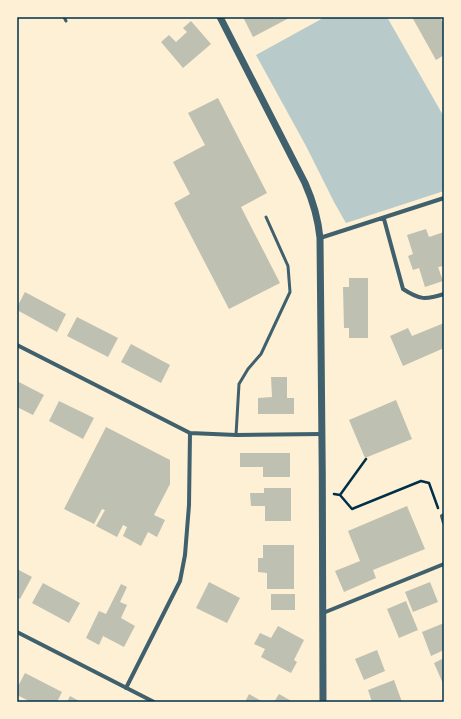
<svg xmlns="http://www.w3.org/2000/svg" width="461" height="719" font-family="'PT Sans Narrow',sans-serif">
<rect width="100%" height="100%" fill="#fdf0d5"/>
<path fill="#b9caca" d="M325 17H387L444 117V191L346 223 334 202 306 146 256 55Z"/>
<path fill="#bec0b2" d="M243 17H291L253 37Z
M412 17H440L444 25V55L436 60Z
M191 21 211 44 183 68 161 42 169 35 176 42 187 32 183 28Z
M218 98 267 193 241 207 280 283 229 309 174 203 190 194 173 162 205 145 188 113Z
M426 229 429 237 444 232V266L438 267 443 281 425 287 419 268 413 270 408 256 413 254 407 235Z
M349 278H368V338H349V328H344L343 287H349Z
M25 292 66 314 57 332 17 310V307Z
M77 317 118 338 108 357 67 336Z
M444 323V348L403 366 390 336 408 328 412 336Z
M131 344 170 365 161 383 121 362Z
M271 377H287V398H294V414H258V398L272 397Z
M17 381 44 395 33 415 17 407Z
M396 400 412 439 365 458 349 420Z
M59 401 94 418 83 439 49 421Z
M106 427 170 460V484L154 515 165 520 157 537 148 532 141 546 123 536 127 527 123 525 117 537 96 526 105 510 102 509 94 524 64 509Z
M240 453H290V477H263V467H240Z
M264 488H291V521H265V506H251L250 493H264Z
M407 506 425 549 373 570 376 578 344 592 335 571 360 561 348 531Z
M263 545H294V589H267V573L258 572V558H263Z
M17 569 32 577 20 599 17 597Z
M209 582 240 598 227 623 196 608Z
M430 582 438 602 413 612 405 592Z
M43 583 80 603 69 623 32 603Z
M121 584 127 587 120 602 127 605 121 618 135 626 124 647 103 636 99 645 86 638 99 611 106 614Z
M271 594H295V610H271Z
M406 601 418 630 399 638 387 609Z
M444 623V650L431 656 422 632Z
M278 626 304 640 294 660 297 662 291 673 261 657 265 649 254 644 260 633 271 638Z
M377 650 385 671 364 680 355 659Z
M444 658V686L434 663Z
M25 673 62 692 57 702H31L17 695V688Z
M394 680 402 702H372L368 690Z
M249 694 263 702H245Z
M279 694 293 702H274Z
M70 696 81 702H67Z"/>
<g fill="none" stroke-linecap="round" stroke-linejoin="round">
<path stroke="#003049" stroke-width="2.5" d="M334 494 340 495 366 459
M340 495 352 509 421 481 429 483 438 508"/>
<path stroke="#3f606c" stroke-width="3" d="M64 17 66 21
M236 435 239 384 248 369 261 354 290 292 288 266 266 217"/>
<path stroke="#3f606c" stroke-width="4" d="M384 219 403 289C420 300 425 300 444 294
M320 238 444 198
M17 345 190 433 236 435 322 434
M444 515 442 516 444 523
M323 613 444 564
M17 632 154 702
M126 688 180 581 185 555 189 505 190 433"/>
<path stroke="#3f606c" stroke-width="7" d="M220 17 305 183C313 201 318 218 320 238 322 393 323 547 323 702"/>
</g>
<rect width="461" height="719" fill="none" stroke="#fdf0d5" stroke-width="36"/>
<rect x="18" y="18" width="425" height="683" fill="none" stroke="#003049" stroke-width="1.5"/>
</svg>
